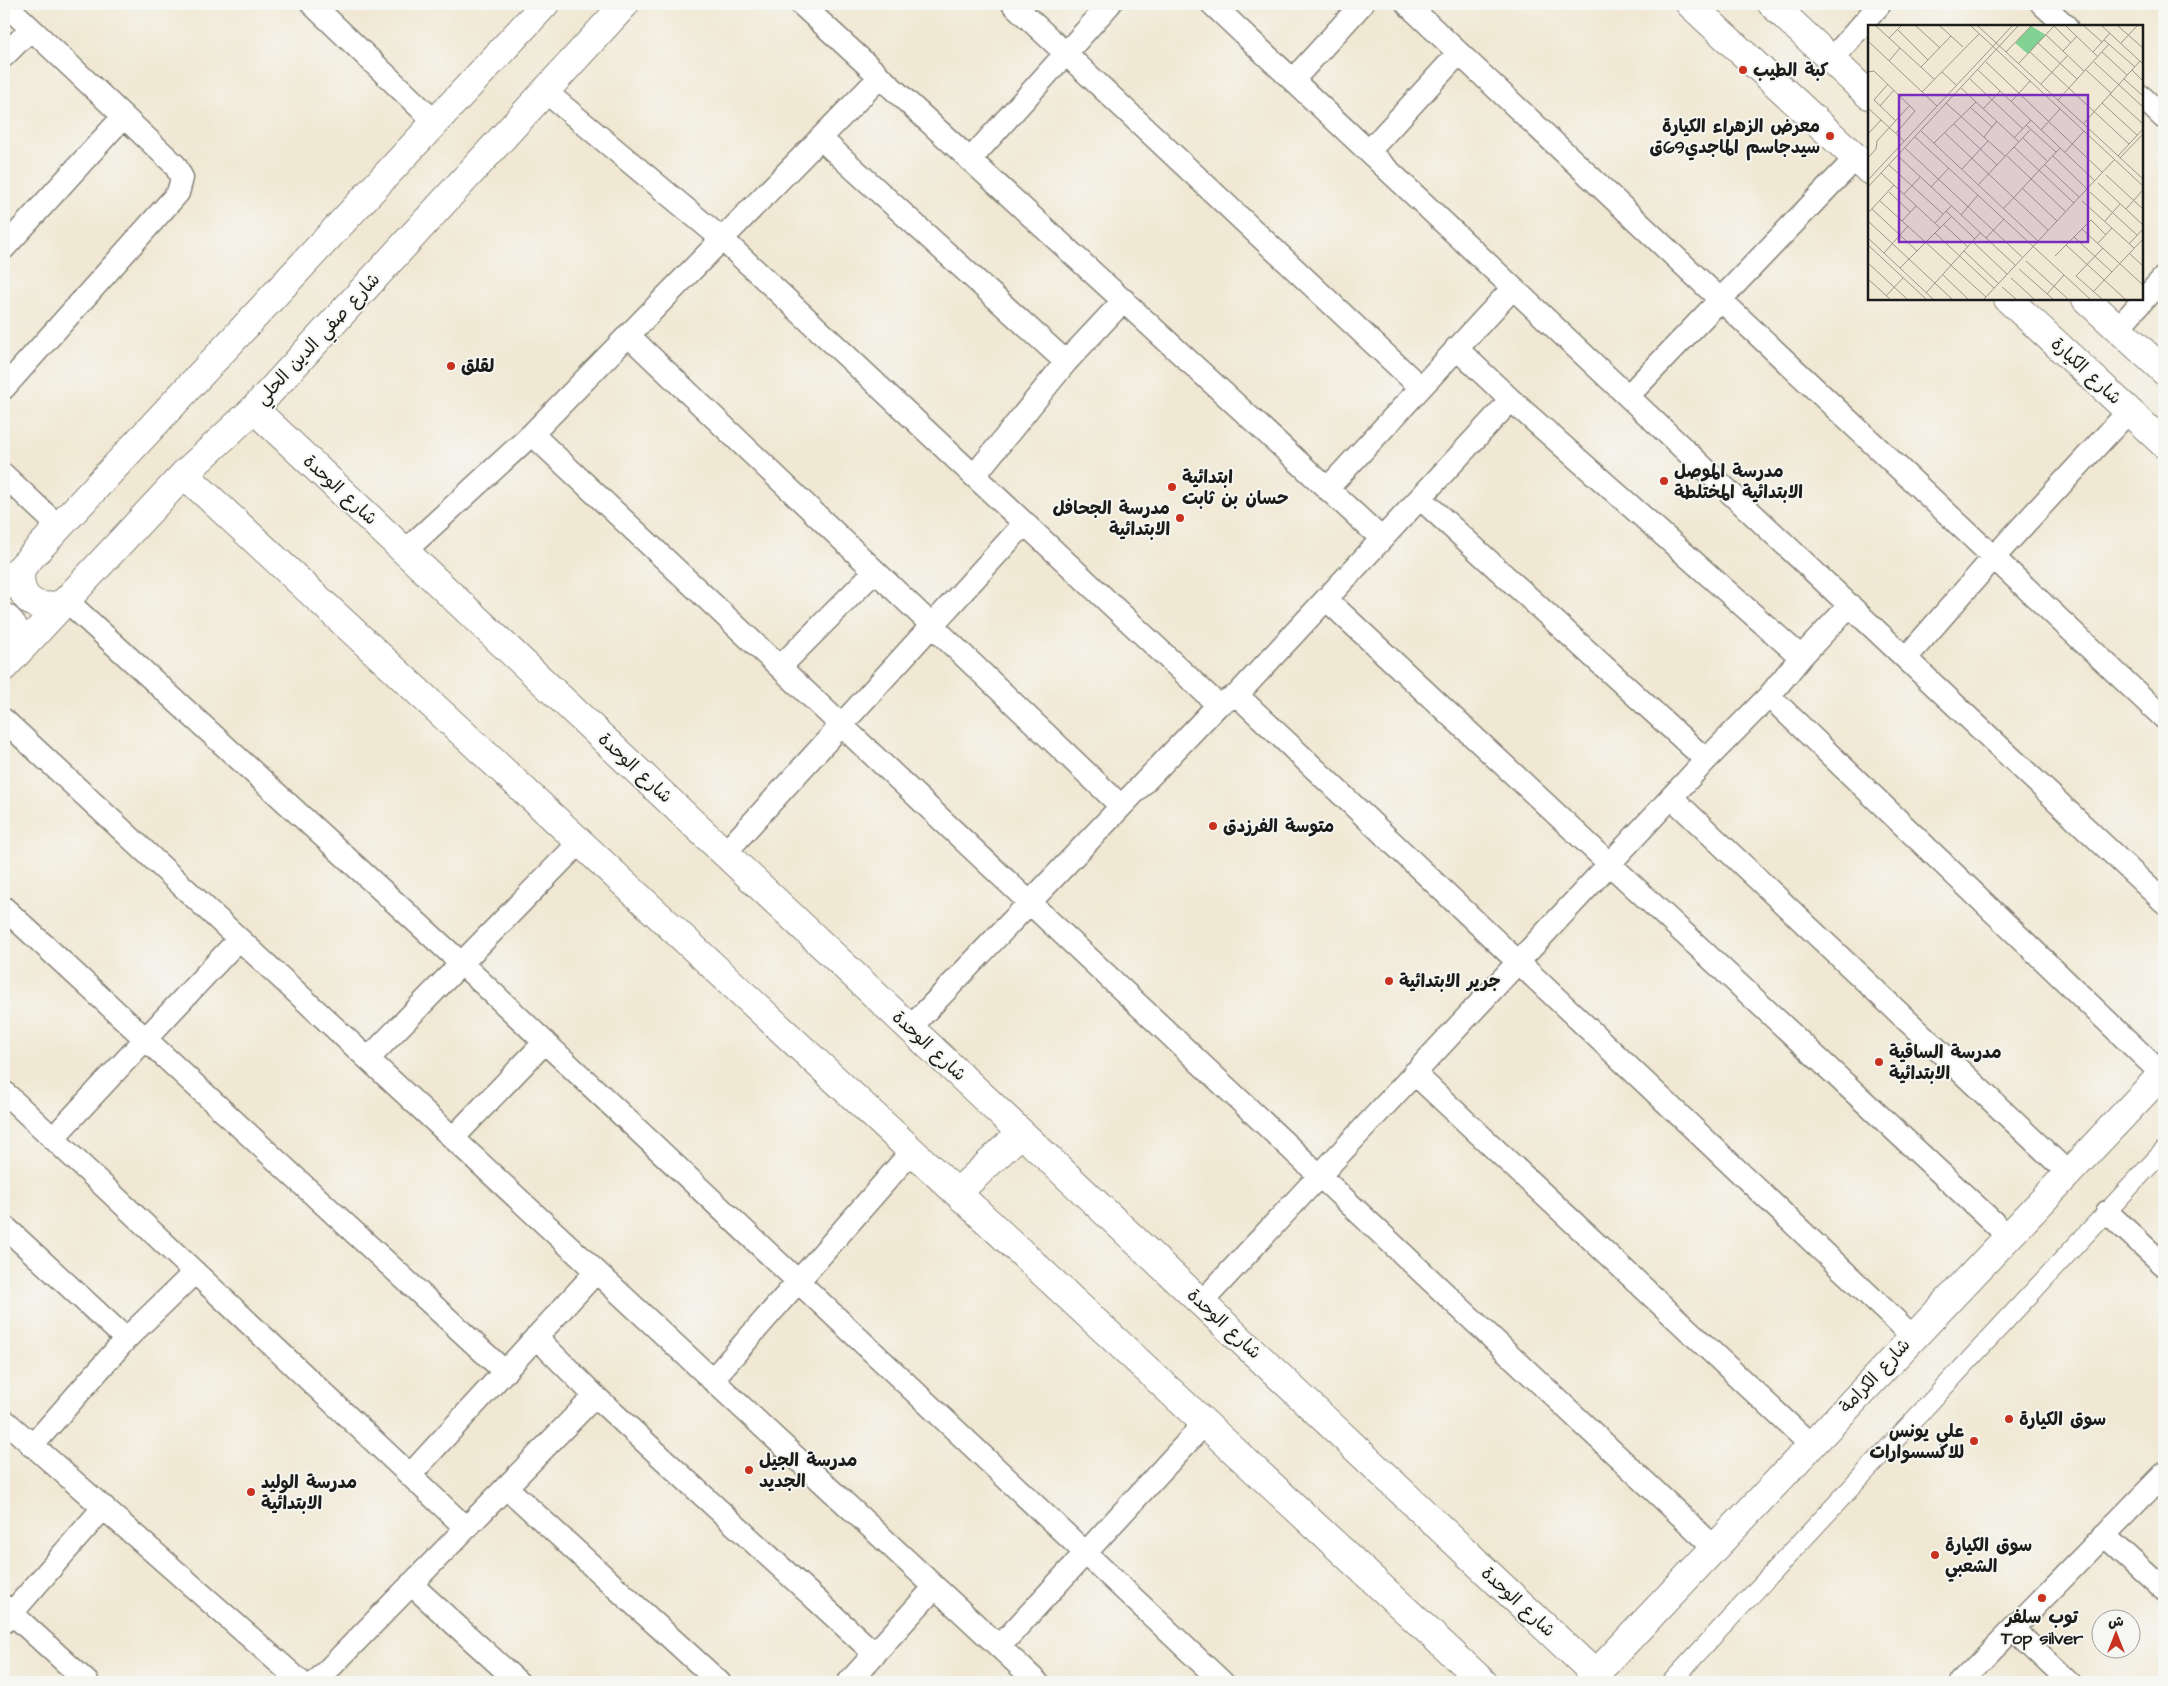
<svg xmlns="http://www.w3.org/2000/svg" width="2168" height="1686" font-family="'Architects Daughter','Playpen Sans Arabic',sans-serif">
<rect width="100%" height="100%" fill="#f6f6f2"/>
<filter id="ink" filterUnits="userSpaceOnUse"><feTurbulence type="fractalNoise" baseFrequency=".02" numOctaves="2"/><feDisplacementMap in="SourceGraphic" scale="10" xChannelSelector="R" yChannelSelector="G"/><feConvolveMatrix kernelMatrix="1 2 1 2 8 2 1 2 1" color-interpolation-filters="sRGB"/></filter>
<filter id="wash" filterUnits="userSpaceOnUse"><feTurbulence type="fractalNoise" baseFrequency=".0096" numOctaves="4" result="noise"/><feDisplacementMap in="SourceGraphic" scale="20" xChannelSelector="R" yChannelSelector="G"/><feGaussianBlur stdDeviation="1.12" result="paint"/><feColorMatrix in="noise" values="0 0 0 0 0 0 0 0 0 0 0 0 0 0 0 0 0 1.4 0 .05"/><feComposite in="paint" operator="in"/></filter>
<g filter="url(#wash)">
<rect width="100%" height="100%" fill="#f0e8d3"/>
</g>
<g filter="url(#ink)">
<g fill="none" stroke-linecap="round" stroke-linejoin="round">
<defs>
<path id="pedestrian" d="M1671 1682 2164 1150"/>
<path id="minor" d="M312 4 435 122
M801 4 1382 539
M1013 4 1420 387
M1212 4 2164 902
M1407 4 2164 718
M2042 4 2066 26
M4 56 31 29
M1832 59 1880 4
M1293 80 1362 4
M546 92 722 239 1218 705
M2142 97 2164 118
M820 138 1066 362
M1369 151 1459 53
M970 160 1110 4
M4 248 123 117
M2118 328 2164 277
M628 335 1121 806
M1456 348 1511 400 1801 657
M4 388 178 193 182 178 175 165 5 4
M1628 396 1856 158
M532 434 1714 1547
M4 475 58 526
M974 476 1066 362 1124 300
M1327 489 1513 288
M1420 498 1706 760
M405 551 532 434 880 77
M1326 599 2008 1236
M67 601 461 963 1222 1682
M1906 658 1994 557 2129 411
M780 667 875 571
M1237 695 1913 1337
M1769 696 2162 1074
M4 720 1037 1682
M1671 797 2067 1172
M725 853 1025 523
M4 908 505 1372
M910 1028 1218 705 1237 695 1511 400
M368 1059 580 842
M1414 1073 1811 1445
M4 1092 466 1528
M53 1138 239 939
M453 1138 545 1042
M2107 1212 2164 1265
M4 1226 126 1339
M1201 1303 1706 760 1769 696 1801 657 1850 605
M536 1337 595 1396 875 1654
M712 1380 912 1151
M4 1420 301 1682
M32 1446 126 1339 195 1272
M410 1475 596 1272
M506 1487 719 1682
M2104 1535 2164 1590
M411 1584 518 1682
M4 1606 87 1682
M4 1622 104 1507
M2013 1629 2069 1682
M999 1647 1205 1423
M316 1682 595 1396
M849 1682 935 1587
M1961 1682 2164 1474"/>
<path id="tertiary" d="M254 409 1596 1675
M184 474 1483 1682
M957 1193 1021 1133
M1588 1682 2164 1072"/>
<path id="primary" d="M1690 4 1869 170
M1772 4 1869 95
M2008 299 2164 444
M2086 299 2164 371
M21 569C16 600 39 615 67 601
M4 586 545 4
M4 617C16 626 19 637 18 651
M4 667 184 474 254 409 625 4"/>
</defs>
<use href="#pedestrian" stroke="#868278" stroke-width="20"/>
<use href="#minor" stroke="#868278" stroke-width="25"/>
<use href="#tertiary" stroke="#868278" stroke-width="30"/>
<use href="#primary" stroke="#868278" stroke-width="30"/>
<use href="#pedestrian" stroke="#fff" stroke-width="18"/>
<use href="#minor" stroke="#fff" stroke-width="22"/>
<use href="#tertiary" stroke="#fff" stroke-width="28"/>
<use href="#primary" stroke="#fff" stroke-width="28"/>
</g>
</g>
<g fill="#c8321e" stroke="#f6f6f2" stroke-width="2">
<circle cx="1743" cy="70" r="5"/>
<circle cx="1830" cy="136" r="5"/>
<circle cx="451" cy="366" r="5"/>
<circle cx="1664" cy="481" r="5"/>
<circle cx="1172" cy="487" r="5"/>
<circle cx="1180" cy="518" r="5"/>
<circle cx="1213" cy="826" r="5"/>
<circle cx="1389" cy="981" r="5"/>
<circle cx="1879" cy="1062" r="5"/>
<circle cx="2009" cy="1419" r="5"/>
<circle cx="1974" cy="1441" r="5"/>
<circle cx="749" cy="1470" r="5"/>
<circle cx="251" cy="1492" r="5"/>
<circle cx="1935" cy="1555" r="5"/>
<circle cx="2042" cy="1598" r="5"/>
</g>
<g text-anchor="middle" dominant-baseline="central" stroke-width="4" stroke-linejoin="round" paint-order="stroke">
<g font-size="18" font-weight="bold" fill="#1c1c1c" stroke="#f6f6f2" text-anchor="start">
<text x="1753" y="70">كبة الطيب</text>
<text x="1820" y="126" text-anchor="end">معرض الزهراء الكيارة<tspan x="1820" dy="21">سيدجاسم الماجدي69ق</tspan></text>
<text x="461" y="366">لقلق</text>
<text x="1674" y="471">مدرسة الموصل<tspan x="1674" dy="21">الابتدائية المختلطة</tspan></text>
<text x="1182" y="477">ابتدائية<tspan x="1182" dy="21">حسان بن ثابت</tspan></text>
<text x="1170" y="508" text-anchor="end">مدرسة الجحافل<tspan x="1170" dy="21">الابتدائية</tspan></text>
<text x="1223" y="826">متوسة الفرزدق</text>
<text x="1399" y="981">جرير الابتدائية</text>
<text x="1889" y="1052">مدرسة الساقية<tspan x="1889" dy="21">الابتدائية</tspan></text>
<text x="2019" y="1419">سوق الكيارة</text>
<text x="1964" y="1431" text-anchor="end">علي يونس<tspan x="1964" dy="21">للاكسسوارات</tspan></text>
<text x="759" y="1460">مدرسة الجيل<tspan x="759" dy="21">الجديد</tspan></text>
<text x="261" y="1482">مدرسة الوليد<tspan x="261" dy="21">الابتدائية</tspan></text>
<text x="1945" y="1545">سوق الكيارة<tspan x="1945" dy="21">الشعبي</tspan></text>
<text x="2042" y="1617" text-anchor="middle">توب سلفر<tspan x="2042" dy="21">Top silver</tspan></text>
</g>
<g font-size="18" fill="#1c1c1c" stroke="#f6f6f2">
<text transform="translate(318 339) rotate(-47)">شارع صفي الدين الحلي</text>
<text transform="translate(2086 371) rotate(43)">شارع الكيارة</text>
<text transform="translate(340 490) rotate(43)">شارع الوحدة</text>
<text transform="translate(635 768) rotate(43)">شارع الوحدة</text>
<text transform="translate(929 1046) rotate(43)">شارع الوحدة</text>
<text transform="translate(1224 1324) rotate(43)">شارع الوحدة</text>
<text transform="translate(1875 1376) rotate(-47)">شارع الكرامة</text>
<text transform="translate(1518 1602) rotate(43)">شارع الوحدة</text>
</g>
</g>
<g transform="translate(1868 25)">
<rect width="275" height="275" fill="#f0e8d3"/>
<path d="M163 1 178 10 160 29 147 18Z" fill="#82d293"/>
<path fill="none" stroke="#9b968a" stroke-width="1" d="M8 1 66 54M48 1 72 23M72 1 95 22M103 1 275 161M110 1 275 154M186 1 203 18M198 1 230 32M216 1 234 17M234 1 275 39M250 1 275 23M29 4 60 35M178 10 216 46M21 13 33 1M236 15 267 42M0 16 69 81M170 18 209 54M253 18 269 1M195 26 209 11M138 27 163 1M162 27 261 119M225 27 242 8M234 27 259 50M21 36 32 23M118 37 234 147M226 37 275 82M151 38 186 1M53 42 83 11M110 45 227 156M218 45 243 68M264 45 275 56M0 47 6 46 47 86 28 108M74 47 88 60M102 54 155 104M256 54 275 71M20 59 6 75 28 96M173 59 200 30M93 63 151 117M54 67 111 9M242 69 275 99M190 75 241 19M143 77 162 56M78 78 137 131M234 78 269 110M12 81 26 65M102 82 124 102M0 83 36 116M115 84 132 66M216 98 272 36M86 99 129 140M158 100 188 127M173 105 192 84M53 106 170 216M77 108 180 205M0 109 13 95M47 112 222 274M116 112 129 96M146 113 163 95M155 113 179 136M66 118 108 77M146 122 206 178M37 123 154 232M197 127 216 106M30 131 147 240M139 131 197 186M185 131 219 164M250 131 275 104M0 133 8 124 9 116 42 80M252 133 275 109M176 139 211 172M21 140 75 189M94 144 120 116M13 148 72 203M238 150 275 184M0 155 144 1M230 158 275 200M110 160 162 105M0 162 150 1M63 162 81 143M154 163 189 196M21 167 42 187M222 167 269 210M36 169 52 152M12 176 118 272M214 176 266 223M136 183 192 123M4 184 49 226M258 184 275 165M78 186 107 214M0 188 26 160M93 190 110 170M0 196 84 274M34 196 48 181M237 196 252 179M67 198 83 181M75 199 100 222M214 204 275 260M67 208 126 263M206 212 244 247M0 213 65 274M118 213 136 194M105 217 139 249M230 218 244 203M261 219 275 204M0 220 58 274M198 220 257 274M96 226 130 258M16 228 40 201M261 228 275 241M187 231 223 195 238 210M158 236 200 274M0 238 39 274M32 243 83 192M151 244 185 274M75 250 100 274M143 253 166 274M0 254 22 274M134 262 148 274M225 267 275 214M58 268 112 208M179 269 196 250M18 271 35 253M116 274 246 135M234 274 208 251 235 223"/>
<path fill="#7b2cbf" fill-opacity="0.15" stroke="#7b2cbf" stroke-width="2.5" d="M31 70H220V217H31Z"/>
<rect width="275" height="275" fill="none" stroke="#1c1c1c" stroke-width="2.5"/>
</g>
<rect width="2168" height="1686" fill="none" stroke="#f6f6f2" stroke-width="20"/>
<g transform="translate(2116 1634)"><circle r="24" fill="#f6f6f2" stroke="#9f9f9c"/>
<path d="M0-4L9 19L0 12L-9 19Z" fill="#c8321e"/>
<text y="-8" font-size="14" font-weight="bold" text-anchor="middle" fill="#1c1c1c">ش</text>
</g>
</svg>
